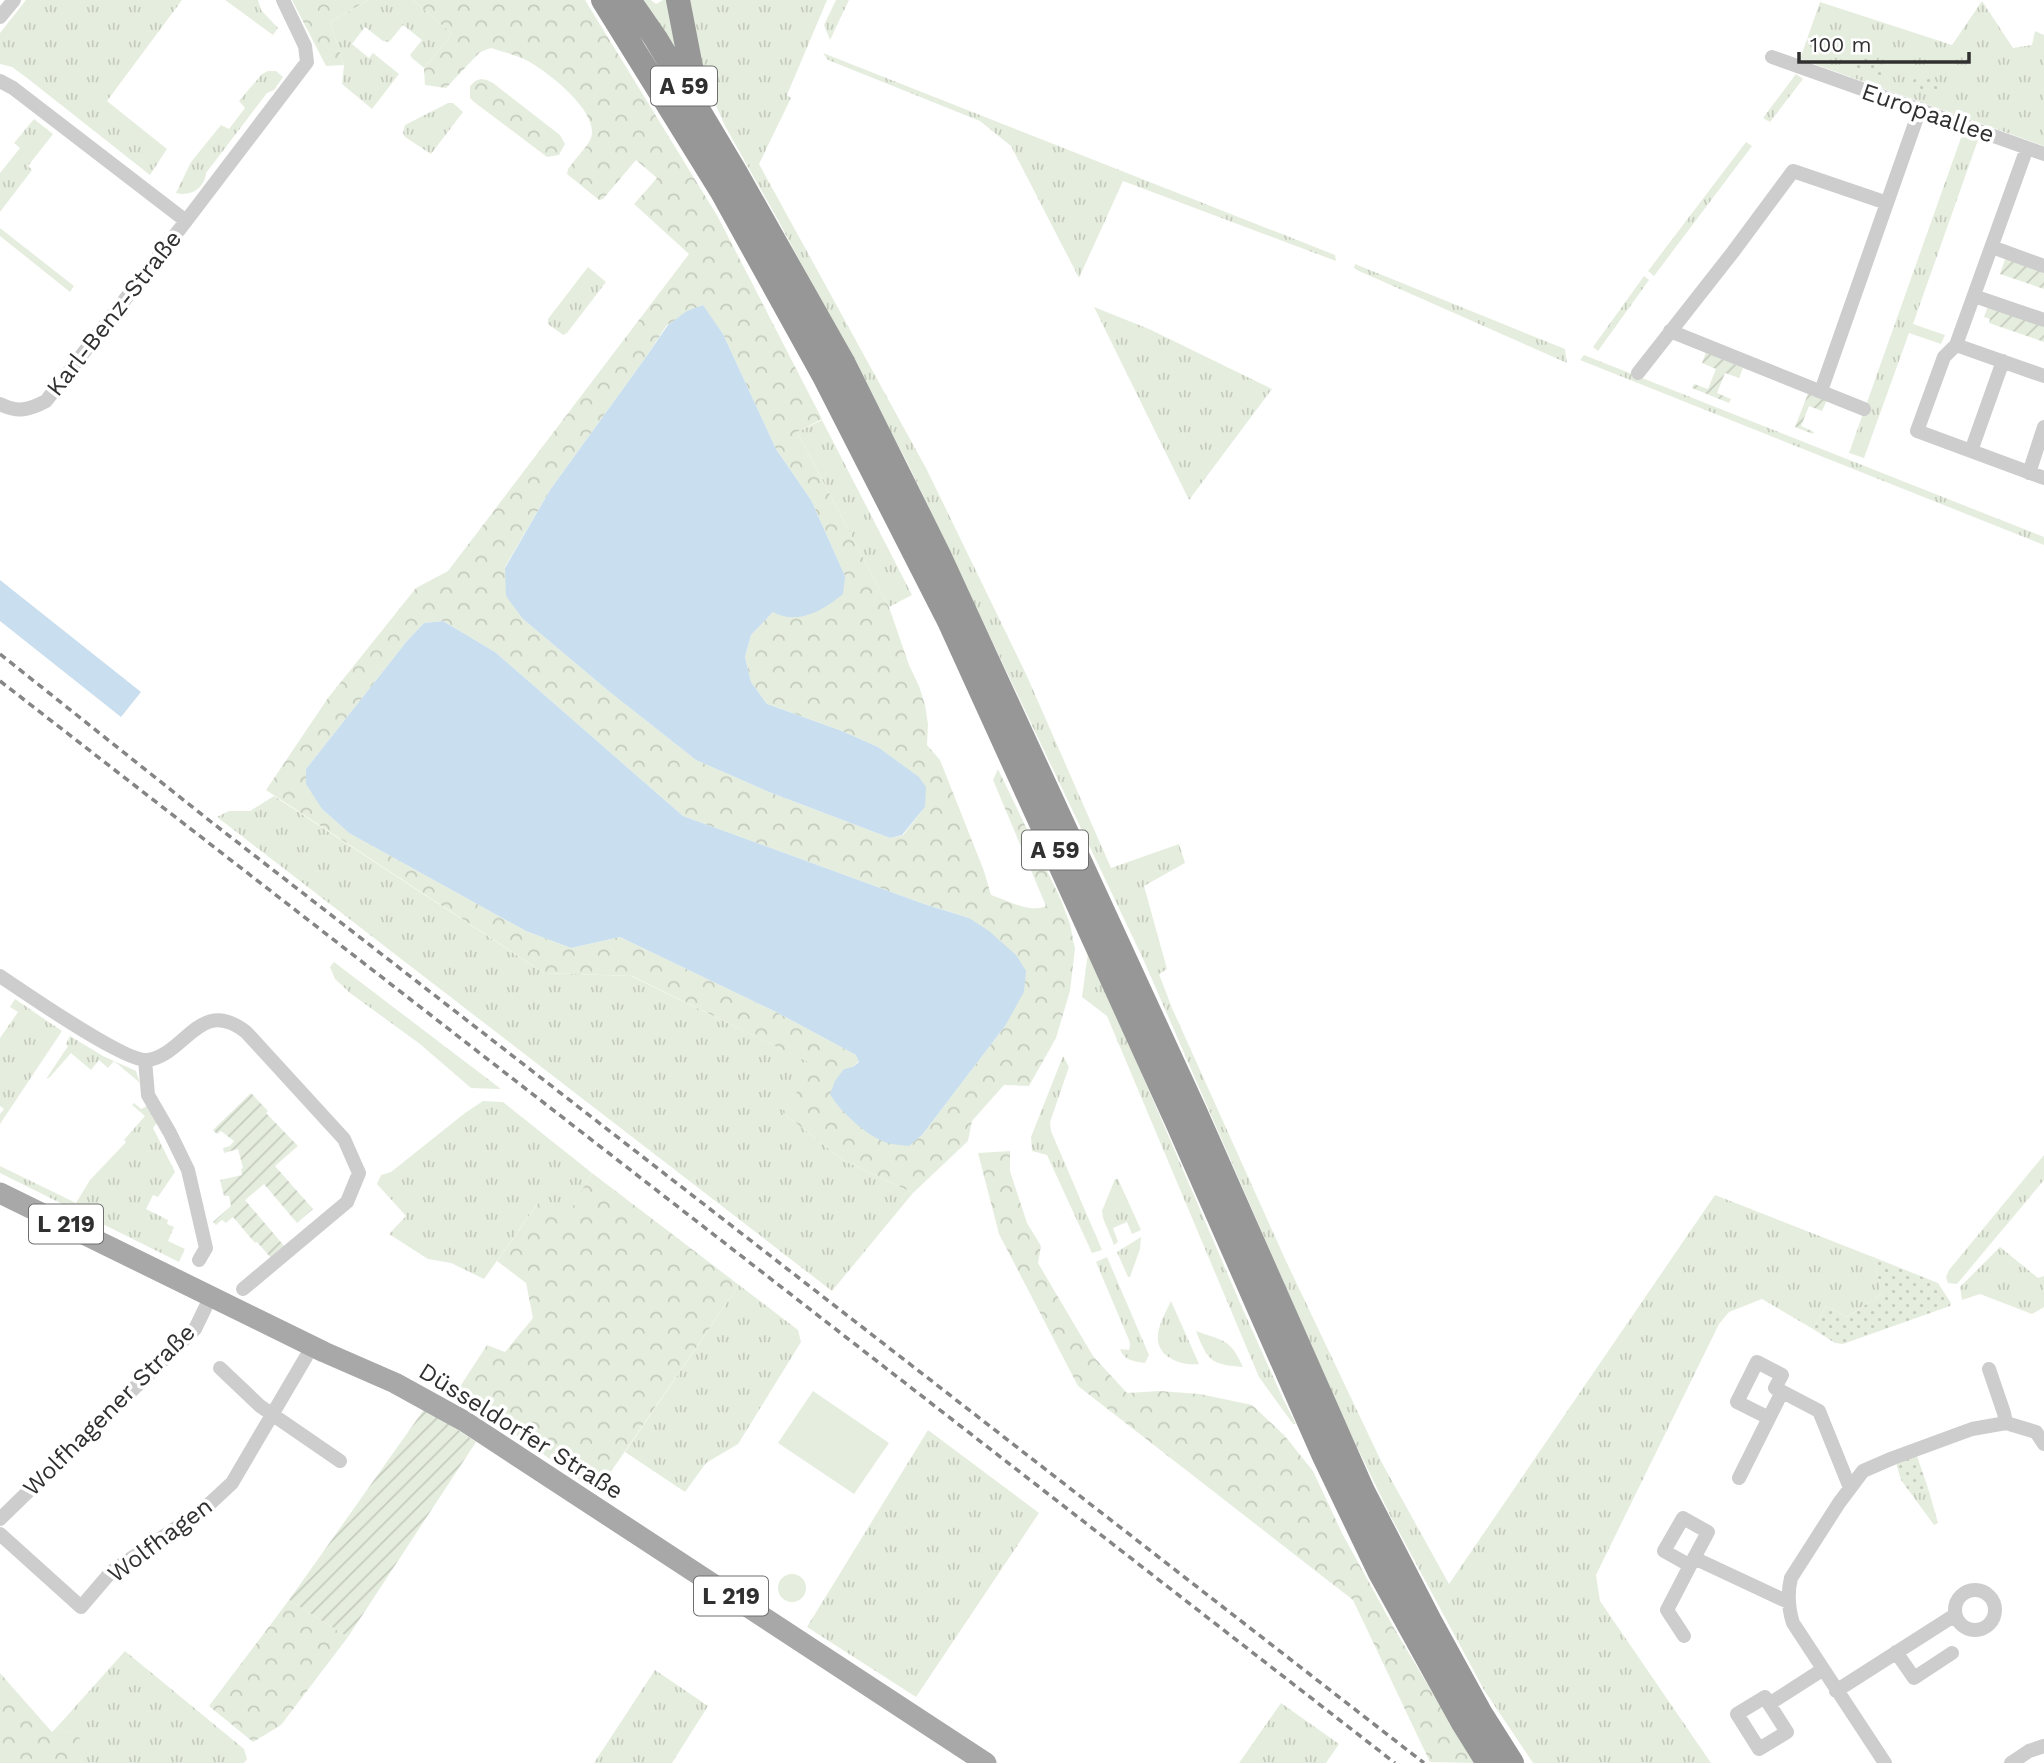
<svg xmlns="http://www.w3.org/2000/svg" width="2044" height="1763" font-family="'Work Sans',sans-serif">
<defs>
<pattern id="grass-tufts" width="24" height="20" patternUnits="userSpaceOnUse" patternTransform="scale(1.75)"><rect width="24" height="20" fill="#e5eede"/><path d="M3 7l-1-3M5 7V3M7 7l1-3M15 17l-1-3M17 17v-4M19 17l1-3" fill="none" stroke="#c5ccbf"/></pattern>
<pattern id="forest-crowns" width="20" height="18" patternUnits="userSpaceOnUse" patternTransform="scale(1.75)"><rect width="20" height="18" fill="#e5eede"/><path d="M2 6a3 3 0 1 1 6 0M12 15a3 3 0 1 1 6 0" fill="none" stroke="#c5ccbf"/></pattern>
<pattern id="park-dots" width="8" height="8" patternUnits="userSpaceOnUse" patternTransform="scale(1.75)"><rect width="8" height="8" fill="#e5eede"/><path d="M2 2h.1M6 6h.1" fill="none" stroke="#c5ccbf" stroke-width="1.8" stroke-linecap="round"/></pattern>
<pattern id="garden-furrows" width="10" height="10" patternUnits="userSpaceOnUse" patternTransform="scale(1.75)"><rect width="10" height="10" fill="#e5eede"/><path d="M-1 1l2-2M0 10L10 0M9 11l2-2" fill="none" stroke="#c5ccbf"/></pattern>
</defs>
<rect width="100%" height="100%" fill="#fff"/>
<path fill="url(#grass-tufts)" d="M26 0H182L107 101 167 149 150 175 27 78 12 67 0 64V33Z
M225 0H258L261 10 278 28 273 35Z
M368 0H413L452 34 424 68 412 58 410 55 422 40 403 25 389 42 383 41 365 27 352 44 369 58 373 53 399 74 372 109 342 84 344 65 330 22Z
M644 0H651L656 4 663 0H673L685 69Z
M688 0H827L787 95 791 98 759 164 927 470 1026 674 1111 868 1179 844 1185 863 1144 886 1167 969 1159 974 1172 1008 1286 1261 1382 1463 1449 1584 1715 1195 1873 1257 1882 1294 1847 1317 1826 1306 1813 1329 1762 1299 1729 1312 1719 1324 1596 1575 1600 1601 1711 1763H1533L1484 1690 1391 1517 1341 1414 1144 961 907 462 779 222 725 126 703 76Z
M836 0H849L830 40 824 25Z
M1982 1 2013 48 2032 45 2035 31 2044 35V146L1800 59 1820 2 1952 45Z
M823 53 1335 255 1336 261 1123 181 1079 278 1011 146 980 121 828 60Z
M268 71H276L283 77 274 90 267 93 206 173C205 188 190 197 176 193L191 162 221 125 229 129 245 108 239 101 262 74Z
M1796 74 1803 79 1770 122 1763 118Z
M448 103H453L463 112 431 154 405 137 403 133 405 125Z
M34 119 53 134 28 166 32 170 0 212V173L20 148 14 143Z
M1962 135 1978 140 1913 324 1945 335 1941 344 1909 333 1864 458 1849 453Z
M1746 142 1752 146 1654 276 1648 271Z
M0 228 74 286 70 292 0 236Z
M1355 264 1565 349 1567 363 1359 271 1354 268Z
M588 267 606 282 567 333 563 335 548 324V319Z
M1644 276 1649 280 1598 351 1593 347Z
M1094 307 1149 329 1272 389 1189 500Z
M1584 355 2044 537V545L1580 360Z
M822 420 912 595 889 607 797 432Z
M274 796 544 973 631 976 817 1066 782 1112 843 1160 913 1193 832 1291 217 817 229 811H250Z
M1088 953H1090L1244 1312 1284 1401 1296 1424H1293L1259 1377 1107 1016 1082 997Z
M334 962 501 1089 471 1088 420 1044 350 993 335 979 330 967Z
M15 999 62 1031 0 1124V1114L4 1109 0 1106V1038L18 1012 10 1007Z
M70 1036 103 1056 136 1071 140 1083 114 1061 108 1068 99 1060 91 1070 71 1053 50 1077 46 1079 68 1046 66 1044Z
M1063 1056 1069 1067 1050 1122 1051 1131 1102 1250 1092 1253 1047 1155 1032 1151 1031 1137Z
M483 1101 503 1102 592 1173 565 1221 538 1203 484 1279 451 1263 428 1259 389 1234 406 1216 377 1184 381 1175 391 1172 465 1113Z
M134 1103 141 1109 149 1105 158 1121 153 1128 175 1172 158 1197 153 1195 146 1209 168 1220 167 1224 174 1227 168 1241 185 1249 179 1262 0 1173V1166L76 1203 90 1180 126 1142 124 1140 145 1116 132 1105Z
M2044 1155V1180L1957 1284 1948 1283 1946 1277 1949 1270Z
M1115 1179H1118L1141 1230 1132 1234 1127 1222 1113 1228 1118 1242 1114 1245 1103 1218 1102 1211Z
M1141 1237 1140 1249 1130 1277H1128L1117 1252Z
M2000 1247 2038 1278 2044 1276V1307L2032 1314 1980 1294 1962 1300 1960 1287Z
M1107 1257 1149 1355 1145 1363C1133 1361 1125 1361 1120 1349L1129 1350 1130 1345 1129 1340 1096 1262Z
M739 1285 798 1330 801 1342 738 1444 706 1463 685 1492 625 1452Z
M1171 1301 1199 1364C1186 1365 1177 1363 1167 1356 1148 1341 1163 1318 1171 1301Z
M1196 1331C1223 1341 1230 1338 1243 1367 1211 1365 1207 1360 1196 1331Z
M928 1430 1039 1513 916 1697 807 1627Z
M1928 1488 1938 1523 1934 1525 1912 1495Z
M125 1651 244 1749 247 1759 244 1763H82L79 1738 57 1727Z
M655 1670 708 1706 672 1763H594Z
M1281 1703 1339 1744 1326 1763H1239Z"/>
<path fill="url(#forest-crowns)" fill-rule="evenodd" d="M292 0H368L330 22 344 65 326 66Z
M413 0H585L718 217 822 419 797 432 889 607 909 665 919 686 925 705 928 724 927 745 940 760 984 871 991 895C1007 900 1030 914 1046 906L993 780 998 769 1061 900 1070 924 1075 949 1070 991 1056 1038 1029 1086 1004 1085 972 1121 968 1141 913 1193 843 1160 782 1112 816 1066 632 976 544 973 266 790 328 698 416 588 448 571 689 254 634 204 657 178 636 160 603 199 599 200 567 174 568 169C574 160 588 146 591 138 600 112 548 72 528 61 517 55 503 52 491 48L480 52 446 88 425 85 424 68 452 34ZM702 305 723 334 776 449 811 500 845 576 773 612 751 635 745 657 751 682 767 704 842 731 878 747 905 767 925 807 903 835 890 838 769 792 696 760 611 693 523 619 505 567 550 490 646 357 667 325ZM443 621 495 652 683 816 924 904 969 918 1005 1026 922 1135 908 1146 853 1067 859 1061 856 1055 778 1013 620 937 571 948 526 931 349 833 322 809 306 769 407 641 424 623Z
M481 79 487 80 493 83 560 135 565 144 559 155 547 157 474 102 470 98V86L475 81Z
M1010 1151V1171L1027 1223 1041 1246 1038 1263 1093 1356 1127 1393 1159 1391 1200 1394 1252 1405 1284 1435 1313 1471 1342 1533 1394 1628 1474 1763 1430 1762 1353 1600 1078 1386 999 1234 978 1153Z
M592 1173 739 1285 597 1492 483 1412 452 1399 487 1345 505 1352 533 1318 526 1283 497 1261 539 1202 565 1220Z
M289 1600 348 1637 281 1725 253 1742 209 1706Z
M0 1673 52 1732 57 1727 80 1738 82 1763H0Z"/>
<path fill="url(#park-dots)" d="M1870 58C1882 62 1885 67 1885 79L1855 68 1861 60Z
M1926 75C1937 79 1940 84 1940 96L1910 85 1916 77Z
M1873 1257 1938 1283 1951 1303 1950 1306 1843 1344 1835 1343 1813 1329 1826 1306 1847 1317 1882 1294Z
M1917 1456 1928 1488 1912 1495 1901 1480 1896 1463Z"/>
<path fill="url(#garden-furrows)" d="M2006 256 2044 270V289L2000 274Z
M1989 303 2044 323V342L1989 323 1990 319 1984 317Z
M1706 352 1743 368 1739 378 1725 373 1717 393 1731 399 1729 403 1692 388 1694 384 1708 389 1716 369 1702 363Z
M1809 391 1827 400 1822 411 1809 406 1801 426 1814 432 1813 434 1795 427Z
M251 1093 268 1111 266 1113 298 1146 275 1166 313 1209 297 1223 264 1184 245 1200 285 1247 271 1258 257 1242 255 1243 233 1217 226 1223 222 1220 216 1225 213 1222 231 1206 229 1196H224L220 1180 242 1175 241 1169 243 1168 238 1149 224 1153 223 1148 230 1146 234 1141 221 1131 217 1134 213 1130Z
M425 1408 476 1442 348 1637 289 1600Z"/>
<path fill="#e5eede" d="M813 1391 889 1443 854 1494 778 1443Z
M778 1588a14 14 0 1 1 28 0a14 14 0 1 1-28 0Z"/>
<path fill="#c9deee" d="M703 305 723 334 776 449 811 500 845 576 843 594C824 610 797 626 773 612L751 635 745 657 751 682 767 704 842 731 878 747 919 777 926 787 925 807 902 835 890 838 769 792 696 760 611 693 523 619 506 596 505 568 550 490 646 357 668 325 687 311Z
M0 580 141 692 121 717 0 621Z
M443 621 495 652 683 816 924 904 969 918 989 931 1016 955 1026 971 1024 992 1005 1026 922 1135 909 1146C903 1145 897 1145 891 1144 870 1139 841 1113 830 1094L835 1081 844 1069 853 1067 859 1062 856 1055 778 1013 620 937 571 948 526 931 349 833 322 809 306 784V769L407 641 424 623Z"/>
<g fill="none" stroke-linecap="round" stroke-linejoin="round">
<path stroke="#cdcdcd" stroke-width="14" d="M0 17 14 0
M1772 57 2044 154
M0 81 13 88 186 221
M2027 148 1956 345 1944 357 1917 431 2044 478
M1992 247 2044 266
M1974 296 2044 320
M1670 331 1864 409
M1956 345 2044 376
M1638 373 1733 252 1793 171 1887 203
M1821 391 1920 109
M0 404C18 413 29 410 46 401L186 221 307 62 305 46 283 0
M1971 451 2003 361
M2029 473 2044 427
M0 976C24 992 126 1063 148 1060 186 1054 200 996 246 1032L344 1139 359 1173 347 1202 243 1289
M145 1060 148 1095 170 1133 188 1170 206 1248 199 1260
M220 1368 260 1406 340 1461
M1989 1369 2004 1413 2006 1423
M1769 1418 1782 1392
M1739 1478 1769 1418 1737 1402 1757 1362 1782 1375 1775 1388 1819 1411 1850 1488
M0 1519 195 1329 211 1296
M0 1534 81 1607 111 1572 204 1509 232 1483 306 1357
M1689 1565 1664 1551 1683 1518 1708 1532 1694 1558
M1955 1610a20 20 0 1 1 40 0a20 20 0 1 1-40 0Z
M1684 1636 1667 1610 1694 1558 1788 1602
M1896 1652 1914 1678 1952 1653
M1836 1691 1955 1615
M1769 1704 1765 1697 1737 1714 1759 1749 1787 1732 1769 1704 1822 1670
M1885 1763 1793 1623C1788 1607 1787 1594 1791 1578L1839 1503 1863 1471 1893 1458 1972 1429 2006 1423 2036 1432 2044 1444
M2011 1763 2029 1751 2044 1746"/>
<path stroke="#a8a8a8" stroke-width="21" d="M0 1193 324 1352 395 1383 464 1421 986 1763"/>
<path stroke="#979797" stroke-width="24" d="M603 0 722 192 825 378 949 621 1176 1120 1323 1454 1380 1573 1463 1723 1488 1763
M629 0 656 39 736 173 844 364 939 555 1195 1111 1363 1491 1430 1621 1481 1714 1512 1763
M678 0 691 67 701 92"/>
<path stroke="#858585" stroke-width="3.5" stroke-dasharray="7 5" stroke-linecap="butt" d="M0 654 210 821 1424 1763
M0 681 1395 1763"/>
</g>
<g text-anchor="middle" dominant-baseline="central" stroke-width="7" stroke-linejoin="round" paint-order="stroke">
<g fill="#fff" stroke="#6e6e6e" stroke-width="2">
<rect x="651" y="66.5" width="66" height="39" rx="5"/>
<rect x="1022" y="830.5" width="66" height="39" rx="5"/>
<rect x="29" y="1204.5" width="74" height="39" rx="5"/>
<rect x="694" y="1576.5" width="74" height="39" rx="5"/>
</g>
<g font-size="23" font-weight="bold" fill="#303030">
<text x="684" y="86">A 59</text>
<text x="1055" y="850">A 59</text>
<text x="66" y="1224">L 219</text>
<text x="731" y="1596">L 219</text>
</g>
<g font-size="24" fill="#303030" stroke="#fff">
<text transform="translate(1928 113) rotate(19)">Europaallee</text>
<text transform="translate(114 313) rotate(-52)">Karl-Benz-Straße</text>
<text transform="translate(109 1410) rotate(-45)">Wolfhagener Straße</text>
<text transform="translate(521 1431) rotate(32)">Düsseldorfer Straße</text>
<text transform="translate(160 1540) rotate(-37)">Wolfhagen</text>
</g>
</g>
<path d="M1799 52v10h170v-10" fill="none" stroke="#303030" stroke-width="3.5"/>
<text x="1810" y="52" font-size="21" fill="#303030" stroke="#ffffff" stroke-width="5" paint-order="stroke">100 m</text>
</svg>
